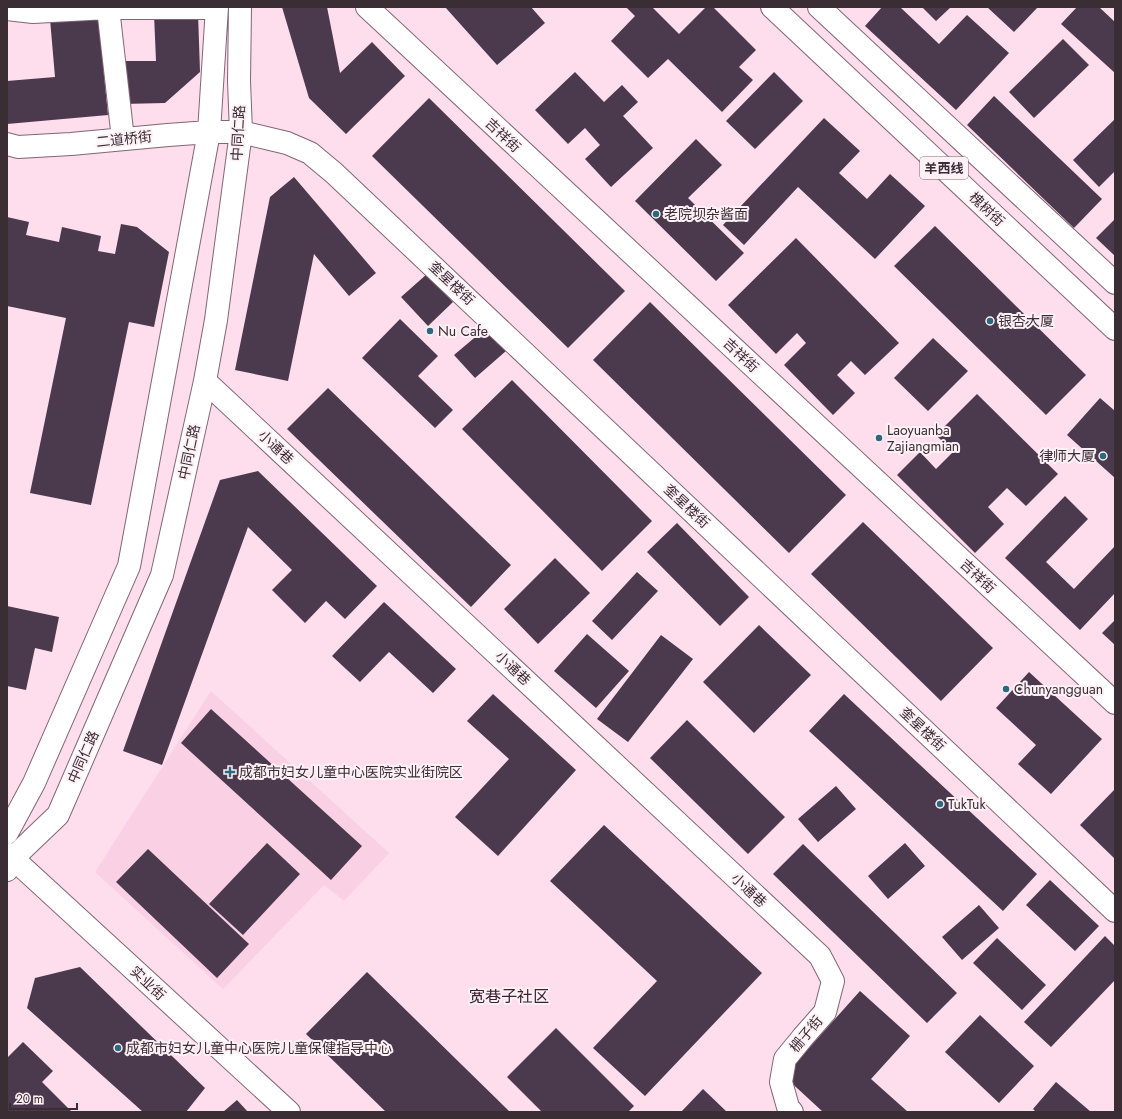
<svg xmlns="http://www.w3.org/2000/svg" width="1122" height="1119" font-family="Jost,'Noto Sans SC',sans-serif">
<rect width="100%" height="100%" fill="#feddec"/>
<path fill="#fad1e4" d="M211 691 389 853 344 901 324 885 223 989 95 872Z"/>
<path fill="#4b394d" d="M282 7H327L340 73 372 42 405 76 346 134 309 98Z
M445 7H531L545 23 497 65Z
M626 7H652L679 34 706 7H713L756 50 739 67 753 80 722 112 668 59 648 78 611 41 635 16Z
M882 7H900L939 44 967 15 1009 53 956 110 865 26Z
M922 7H951L936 21Z
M987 7H1038L1014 32Z
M1077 7H1099L1115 22V73L1061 24Z
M198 13 200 72 165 103 122 104 121 61H156L154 14Z
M98 14 108 115 7 124V81L55 77 50 19Z
M1063 39 1089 65 1034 118 1009 92Z
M575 72 604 102 622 85 638 102 623 116 653 148 611 187 585 159 600 145 585 128 568 144 535 110Z
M774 72 803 101 755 149 726 121Z
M994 96 1102 199 1074 228 967 125Z
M429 98 625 291 568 348 372 156Z
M824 118 860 151 839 173 867 199 890 174 925 206 875 259 798 187 744 245 723 225Z
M1115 119V171L1099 187 1073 160Z
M696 139 722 165 688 198 744 253 716 281 635 201Z
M294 177 376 273 349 296 314 254 288 381 235 370 270 197Z
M7 217 29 222 26 235 59 242 62 227 101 236 98 251 115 254 121 224 137 227 169 252 154 327 129 322 91 505 30 493 66 318 7 306Z
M1115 219V256L1096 238Z
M935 226 1086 375 1046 415 894 266Z
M796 238 899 343 865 375 851 361 837 375 855 393 833 415 784 365 806 343 797 333 776 354 728 305Z
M427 274 453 302 428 326 401 297Z
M650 302 846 495 789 553 593 360Z
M400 319 438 356 418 376 453 410 435 428 362 358Z
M486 328 506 351 475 378 454 355Z
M933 338 968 371 928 411 894 378Z
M512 380 652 521 602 571 462 429Z
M328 388 511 565 471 607 287 429Z
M977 394 1058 474 1026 506 1007 488 988 507 1004 524 975 553 897 475 920 452 936 469 953 452 936 435Z
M1100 398 1115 411V478L1067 435Z
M258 471 377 586 345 619 326 601 305 623 272 590 292 570 248 527 162 765 123 751 220 480Z
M1065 496 1088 519 1046 562 1074 589 1115 546V593L1080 630 1005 558Z
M863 522 993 648 941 701 811 574Z
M677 523 749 597 720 626 647 552Z
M555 558 590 593 538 644 504 609Z
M637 572 658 591 612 640 592 621Z
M384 602 456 669 433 693 389 652 360 682 332 656Z
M7 606 59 617 52 652 35 648 26 690 7 686Z
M1115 620V645L1102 633Z
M759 625 811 675 754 733 703 682Z
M587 634 629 671 596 708 554 671Z
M661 635 693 659 628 742 597 719Z
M1029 672 1102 739 1051 794 1018 764 1036 745 996 708Z
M493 694 576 770 498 856 455 817 509 759 467 721Z
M844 694 1037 874 1003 911 809 731Z
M211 709 362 846 331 880 181 743Z
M687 720 785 817 748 854 650 758Z
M836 786 856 809 818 842 798 819Z
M1115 789V859L1080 825Z
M604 825 762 973 645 1096 593 1048 657 981 550 881Z
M267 843 300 874 243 935 209 904Z
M905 843 925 866 888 899 868 876Z
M803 844 957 993 927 1023 773 874Z
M148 849 249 944 217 978 116 882Z
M1050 880 1099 926 1075 951 1026 905Z
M979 905 999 928 962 960 942 937Z
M1105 936 1115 946V980L1051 1047 1024 1022Z
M997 938 1046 985 1022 1010 973 963Z
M80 967 205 1088 186 1112H143L27 1008 35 978Z
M367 972 510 1112H386L306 1034Z
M860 991 910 1036 871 1079 908 1112H823L784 1076Z
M980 1015 1034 1066 999 1103 945 1052Z
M556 1028 634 1106 628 1112H542L507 1077Z
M23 1042 53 1071 42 1082 72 1112H7V1058Z
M1056 1082 1091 1112H1036L1033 1109Z
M703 1089 727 1112H681Z
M237 1100 248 1112H223Z"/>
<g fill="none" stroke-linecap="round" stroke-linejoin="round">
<defs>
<path id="minor" d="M367 7 1115 703
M108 8 123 139
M7 9 33 12 108 8H217
M7 144 18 147 71 144 168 135 209 132H241L287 143 310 153 334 173 1115 911
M205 381 820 956 833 981 825 1012 803 1037 785 1059 781 1082 788 1107 792 1112
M7 833 34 783 129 566 209 132 217 7
M7 853 289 1112
M7 870 13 858 58 815 162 575 205 381 216 320 241 132 239 81 240 7"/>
<path id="major" d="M772 7 1115 329
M819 7 1115 283"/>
</defs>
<use href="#minor" stroke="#826573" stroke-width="24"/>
<use href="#major" stroke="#826573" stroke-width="24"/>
<use href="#minor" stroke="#fff" stroke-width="22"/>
<use href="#major" stroke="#fff" stroke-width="22"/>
</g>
<g fill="#2b697f" stroke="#fef1f6" stroke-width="1.5">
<circle cx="656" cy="214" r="4"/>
<circle cx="990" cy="321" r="4"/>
<circle cx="430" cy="331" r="4"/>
<circle cx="879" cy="438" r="4"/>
<circle cx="1103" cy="456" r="4"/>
<circle cx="1006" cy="689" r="4"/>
<path d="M228 766h4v4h4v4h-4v4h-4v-4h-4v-4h4z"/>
<circle cx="940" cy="804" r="4"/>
<circle cx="118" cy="1048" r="4"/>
</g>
<g text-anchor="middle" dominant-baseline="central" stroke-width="4" stroke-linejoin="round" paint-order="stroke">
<rect fill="#fef1f6" stroke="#75686e" stroke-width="1" x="920" y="157" width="48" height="22" rx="3"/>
<g font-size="13" font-weight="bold" fill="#3a2d33">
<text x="944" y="168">羊西线</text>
</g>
<g font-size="14" fill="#3a2d33" stroke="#fef1f6">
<text transform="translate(238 133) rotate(-87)">中同仁路</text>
<text transform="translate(503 135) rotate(43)">吉祥街</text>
<text transform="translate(124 139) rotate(-6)">二道桥街</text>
<text transform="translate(987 209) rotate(43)">槐树街</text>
<text transform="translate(452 283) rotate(43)">奎星楼街</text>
<text transform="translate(741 355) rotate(43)">吉祥街</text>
<text transform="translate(276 447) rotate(43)">小通巷</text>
<text transform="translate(189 452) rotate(-78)">中同仁路</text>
<text transform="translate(687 506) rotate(43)">奎星楼街</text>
<text transform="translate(978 576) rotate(43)">吉祥街</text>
<text transform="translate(513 668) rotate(43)">小通巷</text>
<text transform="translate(923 729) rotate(43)">奎星楼街</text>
<text transform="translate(83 757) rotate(-66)">中同仁路</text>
<text transform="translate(749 890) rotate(43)">小通巷</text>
<text transform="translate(148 983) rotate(43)">实业街</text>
<text transform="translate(806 1034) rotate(-50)">栅子街</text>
</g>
<g font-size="14" fill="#3a2d33" stroke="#fef1f6" text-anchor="start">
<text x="664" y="214">老院坝杂酱面</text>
<text x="998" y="321">银杏大厦</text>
<text x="438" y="331">Nu Cafe</text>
<text x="887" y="430">Laoyuanba<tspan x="887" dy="16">Zajiangmian</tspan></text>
<text x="1095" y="456" text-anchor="end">律师大厦</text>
<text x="1014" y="689">Chunyangguan</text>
<text x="239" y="772">成都市妇女儿童中心医院实业街院区</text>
<text x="948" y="804">TukTuk</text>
<text x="126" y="1048">成都市妇女儿童中心医院儿童保健指导中心</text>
</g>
<g font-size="16" fill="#39212d" stroke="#fef1f6">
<text x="509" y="996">宽巷子社区</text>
</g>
</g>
<rect width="1122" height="1119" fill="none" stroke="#3a2d33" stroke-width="16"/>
<path d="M10 1103v6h67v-6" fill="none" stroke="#3a2d33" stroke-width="2"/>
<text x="16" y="1103" font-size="12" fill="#3a2d33" stroke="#fef1f6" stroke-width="3" paint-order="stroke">20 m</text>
</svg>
